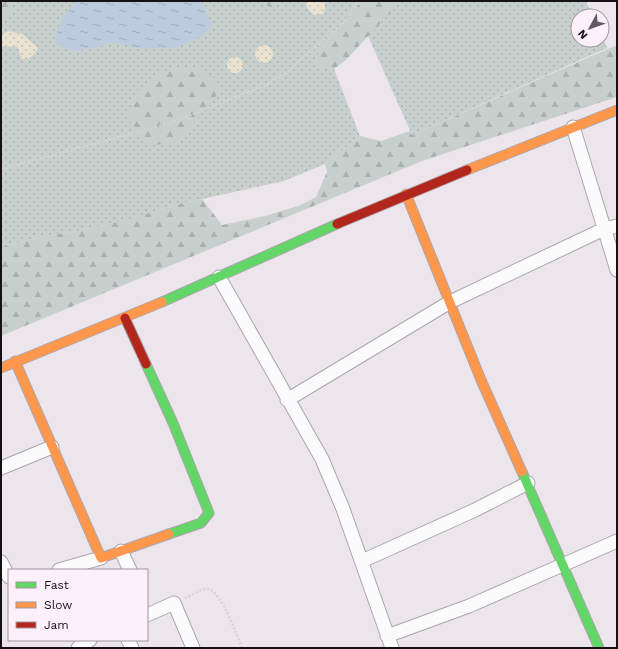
<svg xmlns="http://www.w3.org/2000/svg" width="618" height="649" font-family="'Work Sans',sans-serif">
<defs>
<pattern id="grass-dots" width="8" height="8" patternUnits="userSpaceOnUse"><rect width="8" height="8" fill="#c7d0cc"/><path d="M2 2h.1M6 6h.1" fill="none" stroke="#aab2ae" stroke-width="1.8" stroke-linecap="round"/></pattern>
<pattern id="forest-firs" width="22" height="20" patternUnits="userSpaceOnUse"><rect width="22" height="20" fill="#c7d0cc"/><path d="M5 1l3.5 6h-7zM16 11l3.5 6h-7z" fill="#aab2ae"/></pattern>
<pattern id="sand-dots" width="8" height="8" patternUnits="userSpaceOnUse"><rect width="8" height="8" fill="#eae2d0"/><path d="M2 2h.1M6 6h.1" fill="none" stroke="#c8c1b2" stroke-width="1.8" stroke-linecap="round"/></pattern>
<pattern id="water-ripples" width="26" height="14" patternUnits="userSpaceOnUse"><rect width="26" height="14" fill="#bccbde"/><path d="M2 4q2-2 4 0t4 0M15 11q2-2 4 0t4 0" fill="none" stroke="#a1adbe"/></pattern>
</defs>
<rect width="100%" height="100%" fill="#ece6ec"/>
<path fill="url(#grass-dots)" d="M1 1H364L358 5 322 47 315 61 322 69H334L360 136 325 164 284 181 170 206 127 220 73 232 40 237 1 247Z
M375 1H586L593 16H578V40H602V36L607 48 412 135 356 9Z"/>
<path fill="url(#forest-firs)" d="M1 1H15L11 10 1 22Z
M260 1H283L272 9Z
M364 1H401L346 60 334 69H322L315 61 322 47 358 5Z
M617 45V97L422 161 1 336V247L40 237 73 232 126 220 170 206 202 199 222 225 265 216 301 205 316 197 327 172 325 164 360 136 381 141 410 131 412 135Z
M194 67 216 79 219 92 187 131 173 143 152 145 131 127 129 112 136 92 149 81 169 69Z"/>
<path fill="url(#sand-dots)" d="M309 1H324L325 8 323 14 314 15 309 10 306 4Z
M8 31 22 34 38 48C34 56 30 59 22 59L17 47 1 46V35Z
M255 54a9 9 0 1 1 18 0a9 9 0 1 1-18 0Z
M227 65a8 8 0 1 1 16 0a8 8 0 1 1-16 0Z"/>
<path fill="url(#water-ripples)" d="M79 1H201L212 25 201 37 177 47 146 49 111 42 96 48 74 51 55 44C58 22 62 15 79 1Z"/>
<g fill="none" stroke-linecap="round" stroke-linejoin="round">
<defs>
<path id="street" d="M573 127 617 270
M219 277 322 459 343 509 392 648
M287 400 450 302 604 229 617 226
M1 468 52 447
M121 551 130 570
M362 561 475 510 528 483
M1 562 9 577
M59 570 101 558
M147 615 174 603 193 648
M387 636 469 606 617 541
M128 640 132 648
M78 648 81 645 90 640"/>
<path id="fast" d="M162 302 337 224
M146 364 173 423 209 513 201 523 169 534
M522 472 599 648"/>
<path id="slow" d="M467 170 617 110
M406 194 481 380 522 472
M15 361 101 558 169 534
M1 368 162 302"/>
<path id="jam" d="M337 224 467 170
M125 318 146 364"/>
</defs>
<use href="#street" stroke="#aba6ab" stroke-width="15"/>
<use href="#fast" stroke="#aba6ab" stroke-width="11"/>
<use href="#slow" stroke="#aba6ab" stroke-width="11"/>
<use href="#jam" stroke="#aba6ab" stroke-width="11"/>
<path stroke="#d6d3d6" stroke-width="2.5" stroke-dasharray="2 2" stroke-linecap="butt" d="M1 169 171 123 268 84 284 74 343 23 351 13 357 1
M185 598C191 596 202 588 208 589 222 592 237 636 242 648"/>
<use href="#street" stroke="#fcfbfc" stroke-width="13"/>
<use href="#fast" stroke="#63d668" stroke-width="9"/>
<use href="#slow" stroke="#ff974d" stroke-width="9"/>
<use href="#jam" stroke="#b3261e" stroke-width="9"/>
</g>
<rect width="618" height="649" fill="none" stroke="#141014" stroke-width="4"/>
<rect x="8" y="569" width="140" height="72" fill="#fdf0fb" stroke="#a0969f"/>
<rect x="16" y="582" width="20" height="6" fill="#63d668" stroke="#a0969f"/>
<text x="44" y="589" font-size="12" fill="#141014">Fast</text>
<rect x="16" y="602" width="20" height="6" fill="#ff974d" stroke="#a0969f"/>
<text x="44" y="609" font-size="12" fill="#141014">Slow</text>
<rect x="16" y="622" width="20" height="6" fill="#b3261e" stroke="#a0969f"/>
<text x="44" y="629" font-size="12" fill="#141014">Jam</text>
<g transform="translate(590 28) rotate(229)"><circle r="19" fill="#fdf0fb" stroke="#a0969f"/>
<path d="M0-3L7 15L0 10L-7 15Z" fill="#605b60"/>
<text y="-6" font-size="11" font-weight="bold" text-anchor="middle" fill="#141014">N</text>
</g>
</svg>
